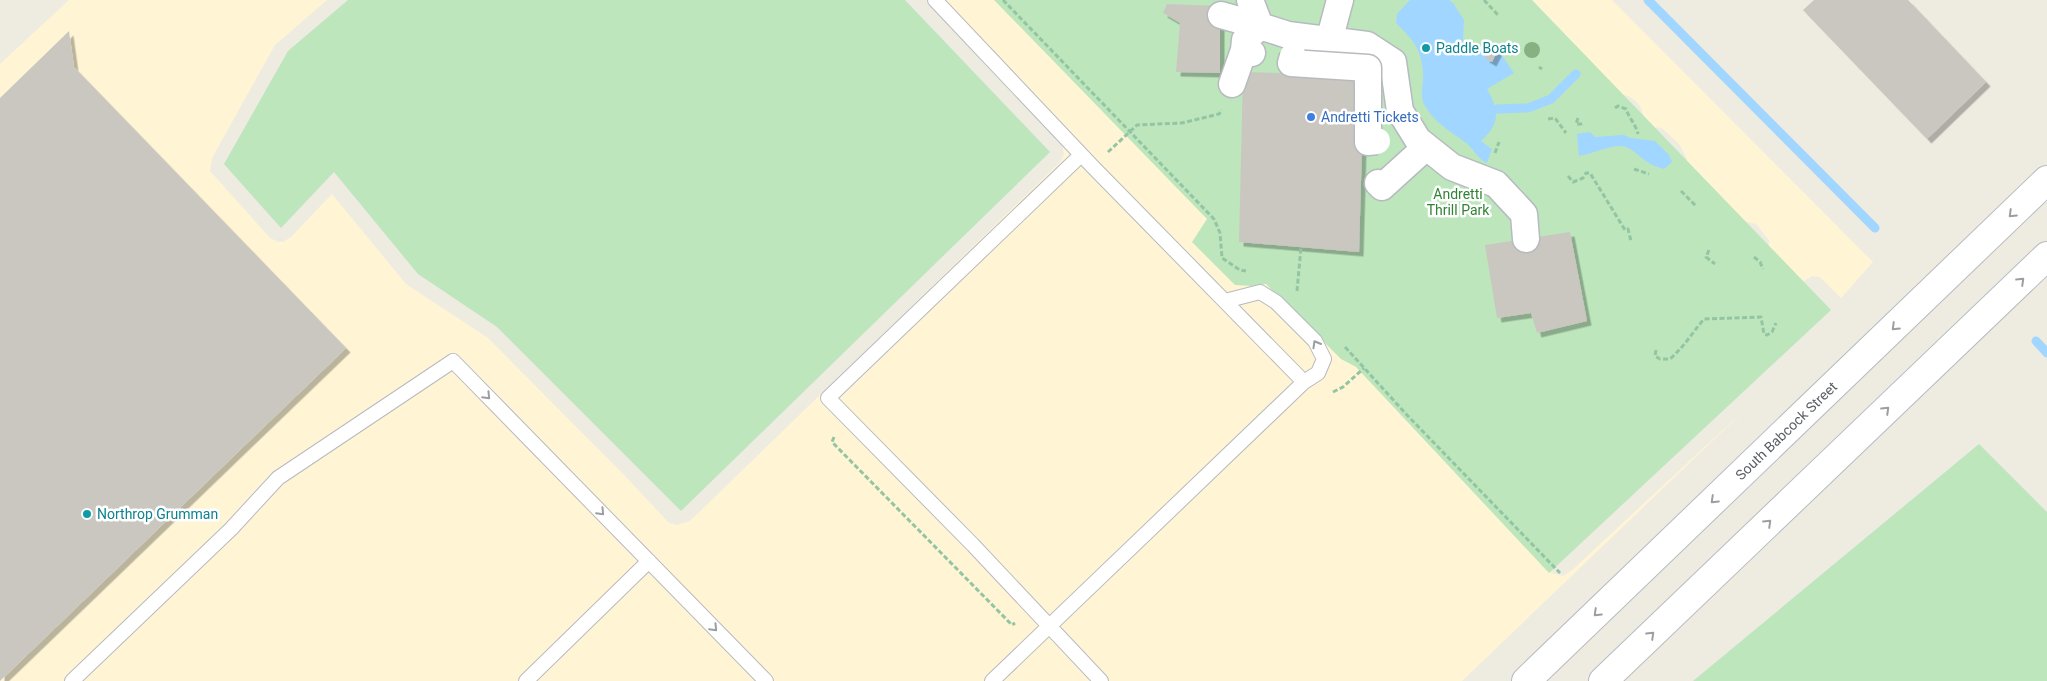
<svg xmlns="http://www.w3.org/2000/svg" width="2047" height="681" font-family="Roboto,sans-serif">
<defs>
<filter id="shadow"><feDropShadow dx="4.5" dy="4.5" stdDeviation="0" flood-color="#0004"/></filter>
</defs>
<rect width="100%" height="100%" fill="#eeebe1"/>
<path fill="#fff5d5" d="M69 0H327L275 45 212 158 210 171 270 238 278 242H283L291 237 332 194 406 284 488 338 627 478 669 523 677 525 690 521 1060 162 1064 154 1061 141 926 0H1392L1503 523 1551 573 1563 576 1571 571 1751 404 1462 681H0V64Z
M1511 0H1612L1873 262 1841 298 1820 277 1812 276 1802 282 1768 255 1769 240 1756 224 1747 222 1743 224 1685 166 1687 159 1680 145 1662 128 1652 127 1645 121 1641 107 1636 101 1628 96 1614 93Z"/>
<path fill="#bde6bd" d="M348 0H905L1050 152 681 511 497 327 418 274 334 172 281 228 224 164 288 51Z
M994 0H1532L1831 310 1549 573 1356 367 1341 359 1266 284 1252 286 1235 285 1192 242 1207 219Z
M1979 444 2047 512V681H1693Z"/>
<path fill="#a0d6ff" d="M1410 0H1449L1453 3 1464 20 1463 39 1469 54 1492 46 1486 58 1492 62 1498 50 1514 73 1487 89C1499 110 1501 123 1481 141L1492 149 1487 163C1478 160 1474 148 1465 142 1451 132 1434 122 1425 106 1419 96 1424 83 1423 72 1421 47 1412 39 1396 23L1397 14Z
M1590 132 1595 137 1624 135 1630 138 1655 141 1669 155 1672 162 1664 169C1659 167 1653 166 1649 163 1640 158 1633 147 1621 146 1607 146 1592 154 1579 156L1577 134Z"/>
<g fill="none" stroke-linecap="round" stroke-linejoin="round">
<path stroke="#a0d6ff" stroke-width="9" d="M1648 0 1875 228
M1497 109 1528 108 1551 99 1576 74
M2036 341 2047 353"/>
</g>
<path fill="#cac7c1" filter="url(#shadow)" d="M1814 0H1908L1986 82 1927 139 1803 10Z
M1167 4 1220 6V73L1176 72 1180 23 1163 13Z
M69 31 74 67 346 348 0 681V98Z
M1492 46 1498 50 1492 62 1485 58Z
M1243 72 1364 75 1359 252 1239 242Z
M1570 232 1587 321 1537 333 1531 313 1497 318 1485 245Z"/>
<g fill="none" stroke-linecap="round" stroke-linejoin="round">
<defs>
<path id="lane" d="M935 0 1093 167 1304 382
M1081 155 828 398 973 545 1101 681
M72 681 231 529 278 478 453 361 766 681
M526 681 649 561
M992 681 1304 382 1318 373 1324 359 1315 341 1276 302 1260 292 1225 301"/>
<path id="street" d="M1250 0 1260 26 1288 35 1367 45 1393 62 1400 111 1418 140 1452 167 1496 184 1524 214 1526 239
M1221 15 1260 26 1245 40 1244 50 1252 53
M1329 41 1340 0
M1232 84 1244 50
M1378 183 1382 187 1426 147"/>
<g id="secondary">
<path id="s1" d="M1526 681 2047 180"/>
<path d="M1603 681 2047 256"/>
</g>
</defs>
<use href="#lane" stroke="#b7babf" stroke-width="16"/>
<use href="#street" stroke="#b7babf" stroke-width="29"/>
<use href="#secondary" stroke="#b7bbc1" stroke-width="30"/>
<path stroke="#94c5a2" stroke-width="3" stroke-dasharray="5 2.5" stroke-linecap="butt" d="M1003 0 1214 219 1220 233 1222 258 1240 270 1246 271
M1484 0 1498 15
M1539 67 1542 69
M1615 108 1618 106 1626 109C1629 118 1636 125 1638 134
M1578 118 1576 124H1583
M1548 119 1555 118 1566 133
M1108 152 1137 125 1182 123 1219 114 1222 110
M1495 153 1499 142
M1634 169 1649 174
M1568 176 1573 182 1583 178 1586 173H1590L1625 230 1628 229 1631 241
M1681 191 1696 206
M1709 250 1706 257 1715 264
M1754 257 1760 262 1763 269
M1297 291 1301 247
M1345 347 1407 415 1560 573
M1656 350 1655 356 1660 359H1670C1684 347 1692 333 1704 319L1761 317 1764 334 1767 335 1772 332 1776 323
M1333 392 1343 387 1364 368
M834 437 832 442 1012 625 1015 623"/>
<use href="#lane" stroke="#fff" stroke-width="14"/>
<use href="#street" stroke="#fff" stroke-width="26"/>
<use href="#secondary" stroke="#fff" stroke-width="28"/>
<defs>
<path id="street-bridge" d="M1293 56 1291 63 1368 68V142L1377 141"/>
</defs>
<use href="#street-bridge" stroke="#b7babf" stroke-width="29" stroke-linecap="butt"/>
<use href="#street-bridge" stroke="#fff" stroke-width="26"/>
</g>
<circle fill="#86b282" cx="1532" cy="50" r="8"/>
<defs><path id="oneway-chevron" d="M-2-3.5L2.5 0L-2 3.5" fill="none" stroke-width="1.6" stroke-linecap="round" stroke-linejoin="round" transform="scale(1.25)"/></defs>
<g stroke="#9c9ea1">
<use href="#oneway-chevron" transform="translate(2012 214) rotate(136)"/>
<use href="#oneway-chevron" transform="translate(2021 281) rotate(-44)"/>
<use href="#oneway-chevron" transform="translate(1895 327) rotate(136)"/>
<use href="#oneway-chevron" transform="translate(1316 344) rotate(-120)"/>
<use href="#oneway-chevron" transform="translate(487 396) rotate(46)"/>
<use href="#oneway-chevron" transform="translate(1886 410) rotate(-44)"/>
<use href="#oneway-chevron" transform="translate(1714 500) rotate(136)"/>
<use href="#oneway-chevron" transform="translate(601 512) rotate(46)"/>
<use href="#oneway-chevron" transform="translate(1768 523) rotate(-44)"/>
<use href="#oneway-chevron" transform="translate(1597 613) rotate(136)"/>
<use href="#oneway-chevron" transform="translate(714 628) rotate(46)"/>
<use href="#oneway-chevron" transform="translate(1651 635) rotate(-44)"/>
</g>
<g fill="#0f9aa8" stroke="#fff" stroke-width="2">
<circle cx="1426" cy="48" r="5"/>
<circle cx="87" cy="514" r="5"/>
</g>
<circle fill="#3f7fe0" stroke="#fff" stroke-width="2" cx="1311" cy="117" r="5"/>
<g text-anchor="middle" dominant-baseline="central" stroke-width="5" stroke-linejoin="round" paint-order="stroke">
<g font-size="14" fill="#0d838f" stroke="#fff" text-anchor="start">
<text x="1436" y="48">Paddle Boats</text>
<text x="97" y="514">Northrop Grumman</text>
</g>
<g font-size="14" fill="#366cbe" stroke="#fff" text-anchor="start">
<text x="1321" y="117">Andretti Tickets</text>
</g>
<g font-size="14" fill="#318334" stroke="#fff">
<text x="1458" y="194">Andretti<tspan x="1458" dy="16">Thrill Park</tspan></text>
</g>
<g font-size="14" fill="#5a5e63" stroke="#fff">
<text stroke="none"><textPath href="#s1" startOffset="361">South Babcock Street</textPath></text>
</g>
</g>
</svg>
